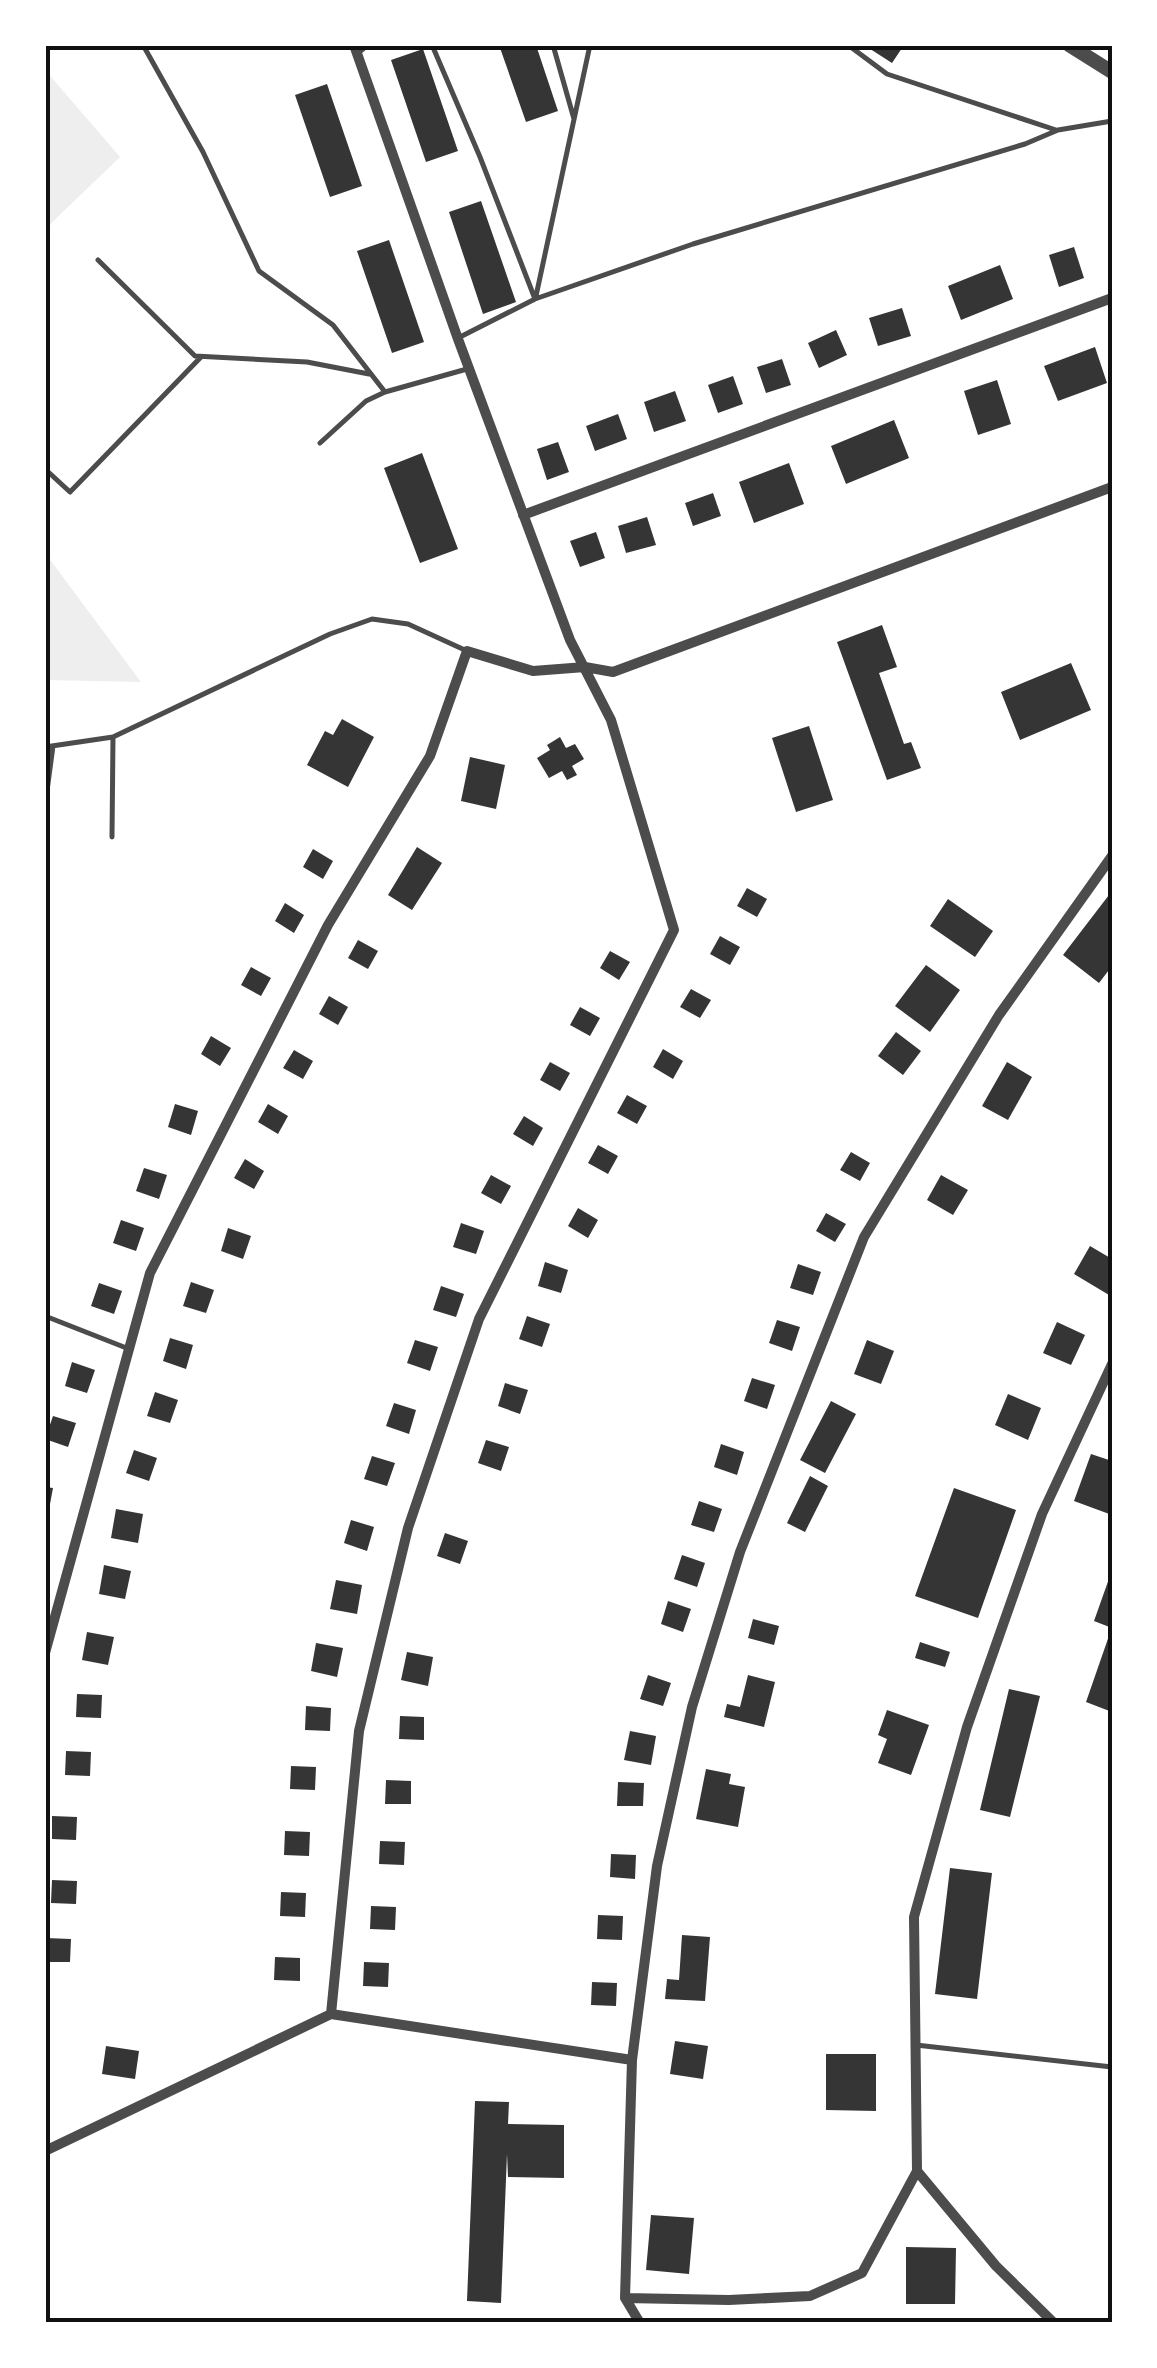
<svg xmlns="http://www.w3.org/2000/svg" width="1157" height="2368" font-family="Raleway,sans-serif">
<rect width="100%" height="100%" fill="#fff"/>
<path fill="#eee" d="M45 70 120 157 45 229Z
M45 553 141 682 45 680Z"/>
<path fill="#353535" d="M499 45H536L558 111 526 122Z
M864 45H904L892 63Z
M423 49 458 151 426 162 391 60Z
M327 84 362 186 330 197 295 95Z
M481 201 516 302 483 314 449 212Z
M389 240 424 342 392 353 357 251Z
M1074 247 1084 278 1059 287 1049 255Z
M1000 265 1013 299 961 320 948 286Z
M902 308 911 336 878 346 869 318Z
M836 330 847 355 819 368 808 343Z
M1095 347 1107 383 1058 401 1044 366Z
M782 359 791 385 766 393 757 367Z
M733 376 743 404 718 413 708 385Z
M997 380 1011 424 978 435 964 391Z
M675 391 686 421 654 432 644 402Z
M618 414 627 439 595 451 586 426Z
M894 420 909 458 846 484 831 446Z
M558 442 569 472 547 480 537 449Z
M422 453 458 549 420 563 384 468Z
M789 463 804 504 754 523 739 482Z
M713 493 721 516 693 526 685 503Z
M647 517 656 545 626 553 618 526Z
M596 532 605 558 580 567 570 541Z
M882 625 897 667 879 673 904 744 911 742 921 768 887 780 837 642Z
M1071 663 1091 710 1020 740 1001 692Z
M342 719 374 737 348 787 307 765 325 731 333 735Z
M809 726 833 800 796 812 772 738Z
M560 737 566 748 575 744 584 759 572 766 577 775 567 780 562 771 549 778 537 758 550 750 547 745Z
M470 757 505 765 496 809 461 801Z
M417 847 442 863 412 910 388 895Z
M313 849 333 861 323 879 303 867Z
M747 888 767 899 757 917 737 906Z
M1112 891V966L1099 983 1063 955Z
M948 899 993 931 975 957 930 926Z
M285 903 304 915 294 933 275 921Z
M720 936 740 947 730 965 710 954Z
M358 940 378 951 368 969 348 958Z
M610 951 630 962 619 980 600 968Z
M926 965 960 990 930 1032 895 1006Z
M251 967 271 978 261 996 241 985Z
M691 989 711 1000 700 1018 680 1007Z
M329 996 348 1007 338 1025 319 1014Z
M580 1007 600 1018 590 1036 570 1025Z
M896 1032 921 1051 903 1075 878 1056Z
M211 1036 231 1048 220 1066 201 1054Z
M663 1049 683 1061 673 1079 653 1067Z
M294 1050 313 1061 303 1079 283 1068Z
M550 1062 570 1073 560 1091 540 1080Z
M1007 1062 1032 1077 1008 1120 982 1106Z
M627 1095 647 1106 637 1124 617 1113Z
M175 1104 198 1111 191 1135 168 1127Z
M268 1104 288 1116 278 1134 258 1122Z
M524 1116 543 1128 533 1146 513 1134Z
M598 1145 618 1156 608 1174 588 1163Z
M851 1152 870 1163 860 1181 840 1170Z
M245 1159 264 1171 254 1189 234 1178Z
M144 1168 167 1175 159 1199 136 1191Z
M491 1175 511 1186 501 1204 481 1193Z
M941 1175 968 1190 953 1215 927 1200Z
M578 1208 598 1220 588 1238 568 1226Z
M826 1213 846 1224 835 1242 816 1231Z
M121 1220 144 1228 136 1251 113 1243Z
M461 1223 484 1231 476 1254 453 1247Z
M228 1228 251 1236 243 1259 221 1251Z
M1090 1246 1112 1259V1289L1109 1295 1074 1274Z
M545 1262 568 1270 561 1293 538 1286Z
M798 1264 821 1272 813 1295 790 1288Z
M191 1282 214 1290 206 1313 183 1306Z
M99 1283 122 1291 114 1314 91 1306Z
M441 1286 464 1294 456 1317 433 1310Z
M527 1316 550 1324 542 1347 519 1339Z
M777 1320 800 1327 792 1351 769 1343Z
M1057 1322 1085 1335 1071 1365 1043 1353Z
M170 1338 193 1345 186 1369 163 1361Z
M415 1340 438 1347 430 1371 407 1363Z
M867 1340 894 1351 881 1384 854 1374Z
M72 1362 95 1370 87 1393 65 1386Z
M752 1378 775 1385 767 1409 744 1401Z
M505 1383 528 1390 520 1414 498 1406Z
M155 1392 178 1400 170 1423 147 1416Z
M1008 1394 1041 1408 1028 1440 995 1425Z
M831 1401 856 1414 825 1473 800 1460Z
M394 1403 416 1410 409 1434 386 1426Z
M53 1416 76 1423 68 1447 45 1439Z
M486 1440 509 1447 501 1471 478 1463Z
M721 1444 744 1452 737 1475 714 1467Z
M134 1450 157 1458 149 1481 126 1473Z
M1091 1454 1112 1461V1515L1074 1501Z
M372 1456 395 1463 387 1486 364 1479Z
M810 1476 828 1486 805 1532 787 1523Z
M45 1487 53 1488 47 1520H45Z
M954 1488 1016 1510 978 1618 915 1596Z
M699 1501 722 1509 714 1532 691 1525Z
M116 1509 143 1514 138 1543 111 1538Z
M351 1520 374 1527 367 1551 344 1543Z
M445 1533 468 1541 460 1564 437 1556Z
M682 1555 705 1563 697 1587 674 1579Z
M104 1565 131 1571 125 1599 99 1594Z
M1111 1573 1112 1574V1628L1094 1621Z
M336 1580 362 1585 357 1614 330 1609Z
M668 1601 691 1609 683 1632 661 1624Z
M753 1619 779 1626 774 1645 748 1638Z
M1111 1630H1112V1712L1086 1702Z
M87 1632 114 1637 108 1665 82 1660Z
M920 1642 950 1652 945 1667 915 1658Z
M316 1643 343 1648 337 1677 311 1671Z
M407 1652 433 1657 428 1686 401 1680Z
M648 1675 671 1683 663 1706 640 1699Z
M748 1675 775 1682 764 1727 724 1717 727 1704 740 1707Z
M1009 1689 1040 1696 1010 1817 980 1810Z
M77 1694 102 1695 101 1718 76 1717Z
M306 1706 331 1708 330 1731 305 1730Z
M887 1710 929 1725 911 1775 878 1763 887 1739 878 1735Z
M400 1716 424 1717V1740L399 1739Z
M630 1731 656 1736 651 1765 624 1760Z
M66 1751 91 1752 90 1776 65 1775Z
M291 1766 316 1767 315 1790 290 1789Z
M706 1769 731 1774 729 1784 745 1787 738 1827 696 1819Z
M386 1780 411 1781V1804H385Z
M618 1782 644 1783 643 1806H617Z
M52 1816 77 1817 76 1840 52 1839Z
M285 1831 310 1832 309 1856 284 1855Z
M380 1841 405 1842 404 1865 379 1864Z
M611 1854 636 1855 635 1879 610 1877Z
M950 1868 992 1873 977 1999 935 1994Z
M52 1880 77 1881 76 1904 51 1903Z
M281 1892 306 1893 305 1917 280 1916Z
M371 1906 396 1907 395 1930 370 1929Z
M598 1915 623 1916 622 1940 597 1939Z
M682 1935 710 1937 705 2001 665 1999 667 1979 679 1980Z
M46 1938 71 1939 70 1962H45Z
M275 1957 300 1958V1981L274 1980Z
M364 1962 389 1963 388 1987 363 1986Z
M592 1982 617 1983 616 2006 591 2005Z
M675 2041 708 2046 703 2079 670 2074Z
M106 2046 139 2051 135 2079 102 2074Z
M826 2054H876V2111L826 2110Z
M475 2101 509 2102 508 2124 564 2125V2178L508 2177 507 2154 501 2303 467 2301Z
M651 2215 694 2218 689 2274 646 2270Z
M906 2247 956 2248 955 2304H906Z"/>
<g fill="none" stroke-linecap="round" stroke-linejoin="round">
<path stroke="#4c4c4c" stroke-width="5" d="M143 45 203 152 259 271 333 325 385 392
M432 45 480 157 535 299
M553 45 574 119
M848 45 887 74 1056 130
M358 53 368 45
M98 260 195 356 307 362 369 374
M536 296 590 45
M460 337 535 299 693 244 1025 144 1058 130 1112 121
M320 443 366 401 385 392 467 369
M45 469 70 492 201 357
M45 747 113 737 330 634 372 619 408 624 467 651
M45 806 53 746
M112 837 113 737
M45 1316 129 1349
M916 2045 1112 2067"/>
<path stroke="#4c4c4c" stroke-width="10" d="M523 515 1112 298
M45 1653 150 1273 328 925 430 756 467 651 533 671 585 667 613 672 1112 487
M331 2014 359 1731 408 1528 479 1319 674 930 611 720 570 640 458 339 354 45
M45 2151 331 2014 632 2060
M625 2298 729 2300 810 2296 862 2273 917 2171
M640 2323 625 2298 632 2060 657 1866 692 1707 740 1552 864 1237 999 1015 1112 856
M1054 2323 996 2266 917 2171 914 1917 967 1727 1042 1514 1112 1364"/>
<path stroke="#4c4c4c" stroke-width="14" d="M1069 45 1112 72"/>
</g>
<rect width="1157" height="2368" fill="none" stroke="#ffffff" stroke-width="95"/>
<rect x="48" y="48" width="1062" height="2272" fill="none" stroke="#111" stroke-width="4"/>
</svg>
